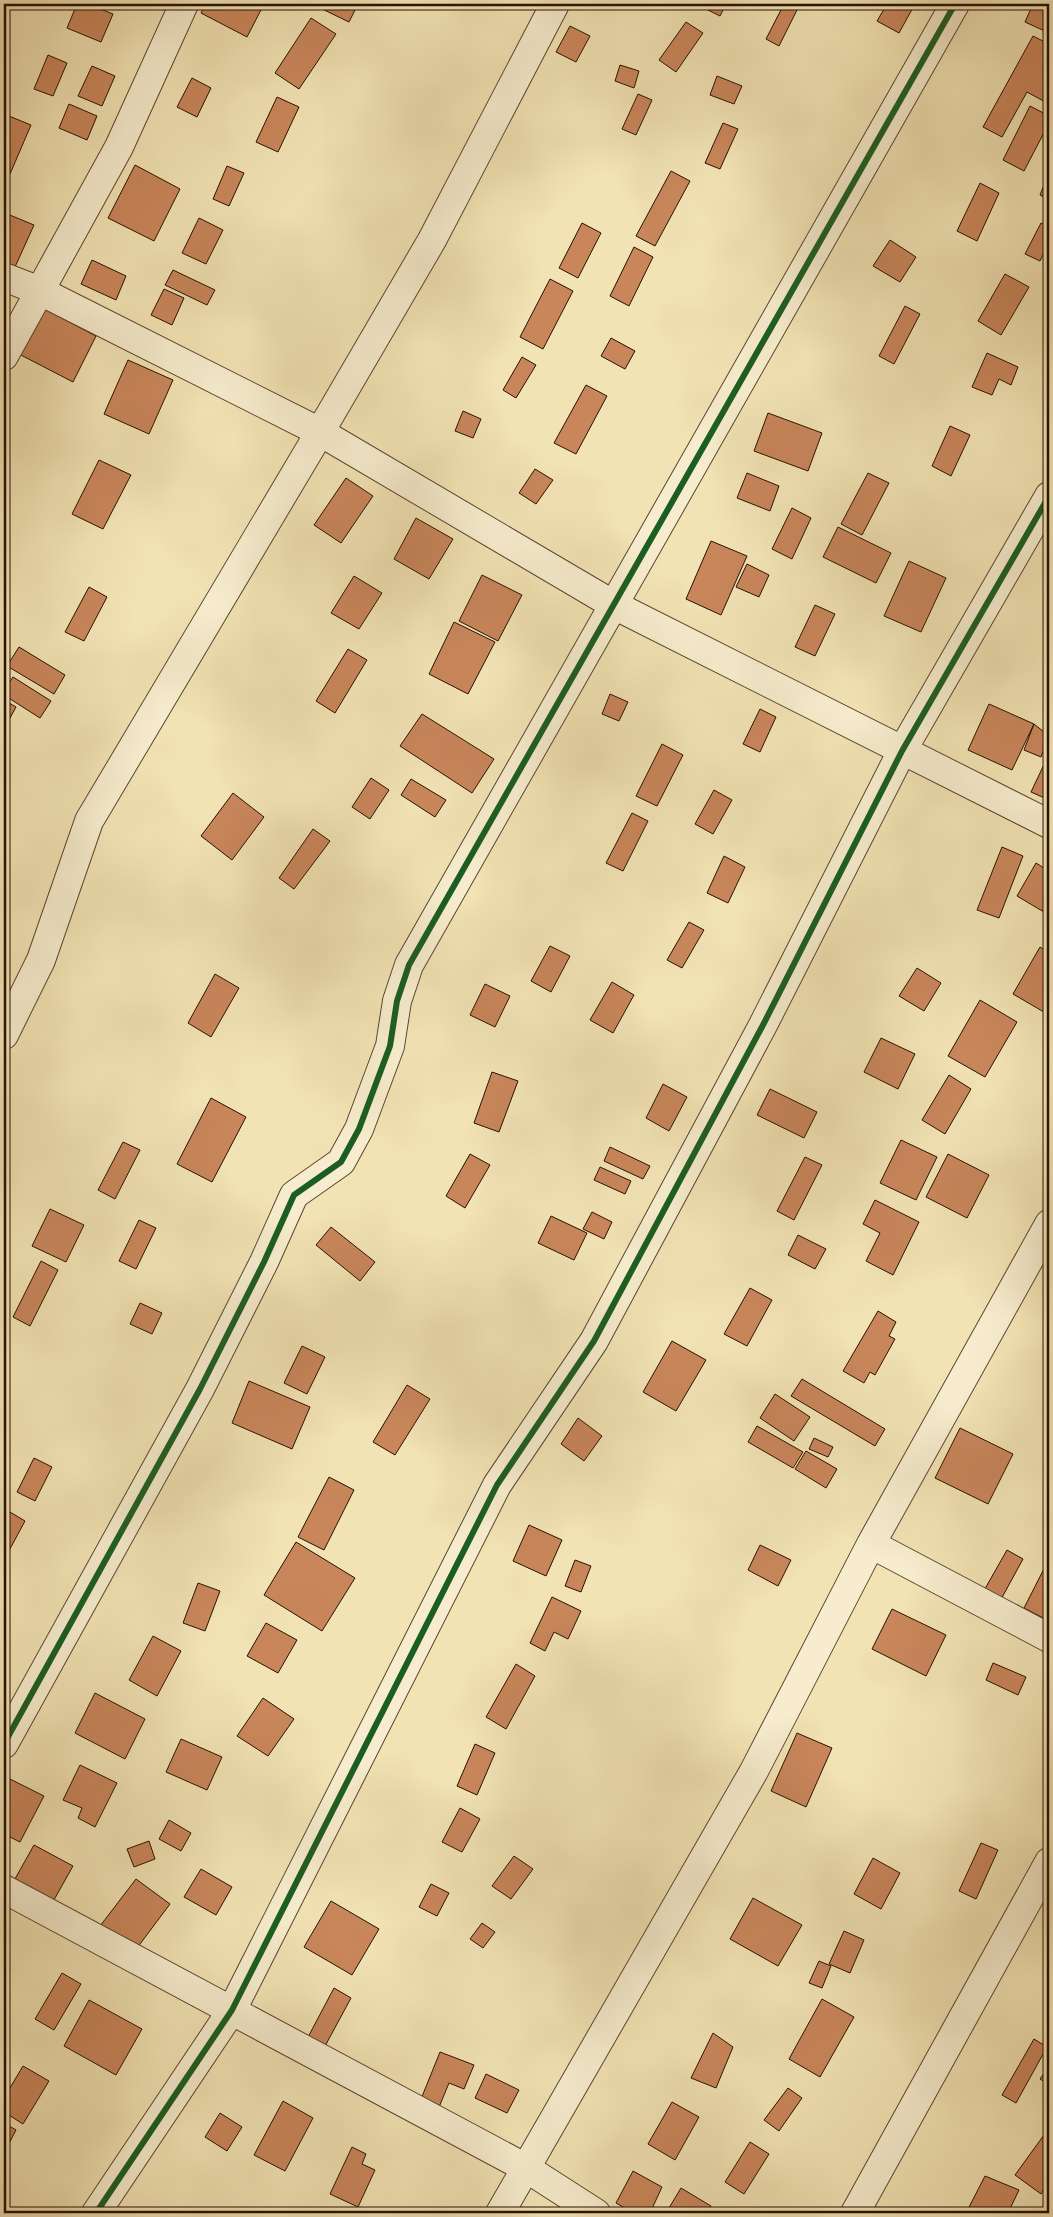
<svg xmlns="http://www.w3.org/2000/svg" width="1053" height="2217" font-family="Alegreya,serif">
<rect width="100%" height="100%" fill="#f2e3b4"/>
<filter id="stains"><feTurbulence type="fractalNoise" baseFrequency=".004" numOctaves="4"/><feColorMatrix values="0 0 0 0 .2 0 0 0 0 .09 0 0 0 0 .02 0 0 0 .5 -.17"/></filter>
<radialGradient id="worn" r=".72"><stop offset=".6" stop-color="#630" stop-opacity="0"/><stop offset="1" stop-color="#630" stop-opacity=".3"/></radialGradient>
<path fill="#c9865b" stroke="#271100" d="M77 4H88L113 14 101 42 67 28Z
M206 4H264L247 37 201 13Z
M317 4H358L349 22 316 6Z
M701 4H726L720 16 700 6Z
M784 4H800L779 46 766 39Z
M887 4H915L899 33 877 21Z
M1033 4H1049V33L1025 22Z
M311 18 336 34 299 89 275 73Z
M686 22 703 33 676 72 659 60Z
M570 26 590 36 576 62 556 52Z
M1033 36 1049 44V104L1027 92 1002 137 983 127Z
M48 55 67 63 53 96 34 89Z
M620 65 639 71 634 88 615 81Z
M92 66 115 76 102 106 78 96Z
M717 76 742 86 734 104 710 95Z
M192 78 211 88 197 117 177 107Z
M638 94 652 100 636 135 622 129Z
M277 97 299 107 278 152 256 142Z
M69 104 97 116 87 140 59 128Z
M1030 106 1049 116V123L1024 171 1003 160Z
M4 114 31 125 10 174 4 172Z
M723 123 738 129 720 169 705 163Z
M135 165 180 189 154 241 108 218Z
M227 166 244 173 229 206 213 199Z
M671 171 690 181 655 246 636 236Z
M1046 180 1049 181V200L1040 195Z
M980 183 999 193 977 241 957 231Z
M5 213 34 225 15 267 4 262Z
M199 218 223 230 206 264 182 253Z
M582 223 601 233 578 278 559 268Z
M1041 223 1049 227V243L1040 261 1025 254Z
M890 240 916 257 900 282 873 266Z
M634 247 653 257 629 306 610 296Z
M92 260 126 276 116 300 81 284Z
M173 270 215 290 207 305 165 285Z
M1005 274 1029 287 1001 335 978 321Z
M550 279 573 291 543 349 520 337Z
M164 289 184 298 172 325 151 315Z
M905 306 920 314 894 364 879 356Z
M41 307 96 336 73 382 17 353Z
M611 338 635 351 625 369 601 356Z
M987 353 1018 367 1011 385 999 379 992 395 972 387Z
M522 357 536 365 516 398 503 390Z
M128 360 173 380 149 434 104 414Z
M586 385 607 396 576 454 554 443Z
M463 411 481 419 473 438 455 431Z
M768 413 822 433 808 471 754 451Z
M950 426 970 435 951 476 932 466Z
M99 460 131 475 103 529 72 514Z
M535 469 553 480 536 504 519 493Z
M747 473 779 486 770 511 737 498Z
M868 473 889 483 862 535 841 524Z
M346 478 373 496 341 543 314 525Z
M792 508 811 518 792 559 772 549Z
M416 518 453 539 429 579 394 559Z
M838 527 891 553 876 583 823 557Z
M711 541 747 556 721 615 686 599Z
M909 561 946 578 921 632 884 616Z
M747 564 769 575 759 597 736 587Z
M482 575 522 595 498 641 459 621Z
M354 576 382 593 359 629 331 613Z
M89 587 107 597 84 641 65 632Z
M815 605 835 614 815 656 795 647Z
M454 622 495 642 468 694 429 674Z
M19 647 65 675 54 694 7 666Z
M348 649 367 660 335 713 316 701Z
M13 677 51 701 40 718 4 695V690Z
M610 694 628 702 619 721 602 714Z
M4 700 16 707 4 729Z
M989 704 1034 724 1012 770 968 750Z
M760 709 776 717 760 752 743 744Z
M422 714 494 759 472 793 400 746Z
M1034 724 1049 736 1041 757 1024 750Z
M662 744 683 755 657 806 636 796Z
M1049 754V800L1031 792Z
M371 778 389 790 370 819 352 807Z
M411 779 446 800 435 817 401 795Z
M714 790 732 800 713 834 695 824Z
M233 793 264 817 232 860 201 836Z
M632 813 648 821 623 871 606 863Z
M313 829 330 841 294 889 279 878Z
M1002 847 1023 856 999 918 977 910Z
M724 856 745 867 728 903 707 893Z
M1036 863 1049 871V915L1017 896Z
M689 922 704 930 682 968 667 960Z
M550 946 570 956 551 992 531 981Z
M1040 947 1049 953V1015L1013 994Z
M917 968 941 983 924 1011 899 996Z
M215 974 239 988 211 1037 188 1023Z
M612 982 634 995 613 1033 590 1020Z
M485 984 510 996 495 1027 470 1015Z
M980 1000 1017 1022 985 1077 948 1056Z
M881 1038 915 1054 898 1089 864 1072Z
M492 1072 518 1081 499 1132 474 1123Z
M949 1075 971 1089 945 1134 922 1120Z
M663 1084 687 1097 669 1131 646 1118Z
M770 1089 817 1112 804 1138 757 1115Z
M211 1098 246 1117 212 1182 177 1164Z
M901 1140 937 1157 916 1200 880 1183Z
M123 1142 140 1150 115 1199 98 1190Z
M610 1147 650 1166 643 1179 604 1161Z
M470 1154 490 1165 465 1208 446 1196Z
M948 1154 989 1175 967 1218 926 1197Z
M805 1157 822 1165 794 1220 777 1211Z
M600 1167 631 1181 625 1194 594 1180Z
M875 1200 919 1222 893 1275 866 1261 880 1233 863 1224Z
M50 1209 84 1225 66 1262 32 1246Z
M592 1212 612 1222 604 1239 583 1229Z
M551 1216 587 1233 574 1260 538 1243Z
M139 1220 156 1228 136 1269 119 1261Z
M331 1227 375 1262 360 1281 316 1245Z
M798 1235 826 1249 815 1269 788 1255Z
M41 1261 58 1270 30 1326 13 1317Z
M750 1288 772 1300 747 1346 724 1334Z
M140 1303 162 1313 152 1334 130 1324Z
M878 1311 896 1322 889 1336 895 1339 875 1375 870 1372 864 1383 843 1371Z
M672 1341 706 1360 676 1411 643 1392Z
M302 1346 325 1357 307 1394 284 1383Z
M802 1379 885 1429 875 1446 791 1396Z
M249 1381 310 1407 292 1449 232 1423Z
M407 1385 430 1399 395 1455 373 1442Z
M775 1394 810 1417 794 1441 760 1418Z
M578 1418 602 1436 584 1461 561 1444Z
M757 1426 803 1452 793 1468 748 1442Z
M960 1428 1013 1454 988 1504 935 1478Z
M814 1438 833 1447 828 1457 809 1449Z
M806 1451 837 1469 826 1488 795 1469Z
M34 1458 52 1467 35 1501 17 1492Z
M329 1477 354 1490 324 1550 298 1537Z
M10 1512 25 1521 4 1560V1525Z
M529 1525 562 1540 546 1576 513 1561Z
M296 1542 355 1578 322 1631 264 1595Z
M760 1545 791 1560 778 1586 748 1570Z
M1007 1550 1023 1559 999 1603 982 1594Z
M1049 1559V1621L1024 1608Z
M575 1560 591 1566 581 1592 565 1586Z
M198 1583 220 1591 205 1631 183 1623Z
M552 1597 581 1611 568 1639 554 1632 545 1651 530 1643Z
M892 1609 946 1635 926 1676 872 1649Z
M266 1623 297 1640 278 1673 247 1656Z
M153 1636 181 1651 157 1696 129 1680Z
M993 1663 1026 1677 1018 1695 986 1680Z
M516 1664 535 1676 506 1729 486 1717Z
M95 1693 145 1719 125 1759 75 1733Z
M263 1698 294 1719 268 1756 237 1736Z
M797 1733 832 1748 806 1807 771 1791Z
M181 1739 222 1757 207 1790 166 1772Z
M475 1744 495 1753 477 1795 457 1786Z
M80 1765 117 1783 95 1827 78 1818 82 1808 63 1800Z
M4 1776 44 1796 20 1842 4 1834Z
M460 1808 480 1819 462 1852 442 1842Z
M169 1820 191 1833 181 1851 159 1839Z
M149 1841 155 1859 134 1867 127 1849Z
M981 1843 998 1850 976 1899 959 1891Z
M34 1845 73 1866 50 1907 11 1886Z
M514 1856 533 1869 511 1899 492 1886Z
M873 1858 900 1873 881 1909 854 1894Z
M201 1869 232 1887 216 1915 184 1897Z
M136 1879 170 1904 131 1956 97 1930Z
M431 1884 449 1893 437 1916 419 1907Z
M753 1898 802 1925 778 1966 730 1939Z
M331 1901 379 1929 352 1975 304 1947Z
M482 1923 495 1932 483 1948 470 1939Z
M844 1931 864 1940 850 1973 829 1964Z
M819 1961 831 1966 822 1988 809 1983Z
M4 1966 10 1969 4 1981Z
M62 1973 81 1984 54 2030 35 2019Z
M334 1988 351 1998 324 2048 307 2039Z
M822 1999 854 2017 820 2077 789 2059Z
M89 2000 142 2029 116 2075 64 2046Z
M713 2033 733 2047 716 2088 691 2078Z
M1034 2039 1047 2047 1016 2103 1002 2095Z
M440 2052 474 2065 464 2089 449 2083 437 2112 419 2104Z
M23 2066 49 2081 23 2124 4 2112V2098Z
M1049 2066V2085L1040 2079Z
M486 2074 519 2090 507 2113 475 2098Z
M788 2088 802 2098 779 2131 764 2120Z
M283 2101 313 2118 285 2171 254 2155Z
M672 2102 699 2117 675 2160 648 2144Z
M220 2113 242 2127 227 2151 205 2137Z
M4 2123 16 2130 4 2153Z
M1049 2128V2181L1041 2194 1015 2175Z
M750 2142 769 2154 744 2194 725 2182Z
M352 2147 366 2154 362 2164 375 2170 358 2207 330 2194Z
M633 2171 662 2187 650 2213H634L616 2203Z
M985 2176 1019 2190 1008 2213H966Z
M681 2188 711 2206 707 2213H666Z"/>
<g fill="none" stroke-linecap="round" stroke-linejoin="round">
<defs>
<path id="minor" d="M4 277 40 291 320 432 614 605 1049 824
M4 356 119 147 184 4
M4 1035 41 960 89 821 320 432 432 240 555 4
M871 1544 1049 1638
M4 1744 200 1389 264 1262 294 1195 341 1162 359 1129 390 1046 397 1001 409 965 955 4
M4 1889 526 2168 596 2213
M96 2213 232 2010 497 1485 594 1341 763 1025 902 751 1049 496
M500 2213 754 1771 871 1544 1049 1224
M855 2213 1049 1862"/>
</defs>
<use href="#minor" stroke="#5a462d" stroke-width="30"/>
<use href="#minor" stroke="#f7edce" stroke-width="28"/>
<defs>
<path id="cycleway" d="M4 1744 200 1389 264 1262 294 1195 341 1162 359 1129 390 1046 397 1001 409 965 955 4
M96 2213 232 2010 497 1485 594 1341 763 1025 902 751 1049 496"/>
</defs>
<use href="#cycleway" stroke="#f7edce" stroke-width="9"/>
<use href="#cycleway" stroke="#1b5e20" stroke-width="6"/>
</g>
<rect width="1053" height="2217" fill="none" stroke="#f2e3b4" stroke-width="20"/>
<rect x="5" y="5" width="1043" height="2207" fill="none" stroke="#271100" stroke-width="2.5"/>
<rect x="10" y="10" width="1033" height="2197" fill="none" stroke="#271100"/>
<rect width="100%" height="100%" filter="url(#stains)"/>
<rect width="100%" height="100%" fill="url(#worn)"/>
</svg>
